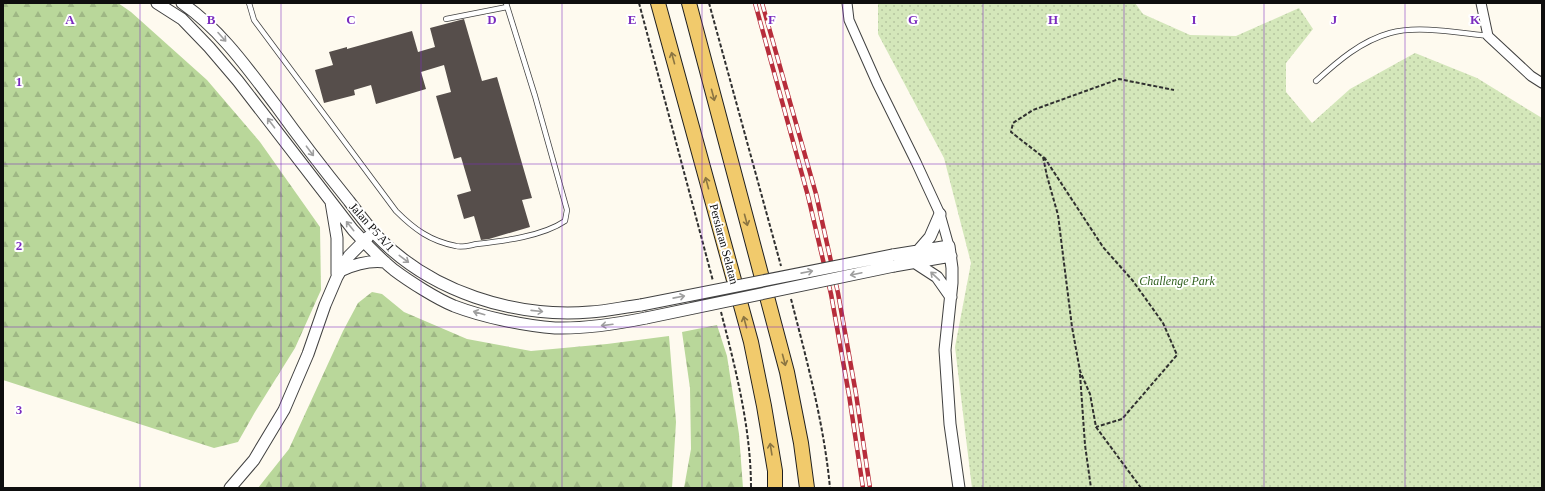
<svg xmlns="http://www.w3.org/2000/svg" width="1545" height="491" font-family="'Times New Roman',serif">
<defs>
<pattern id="forest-firs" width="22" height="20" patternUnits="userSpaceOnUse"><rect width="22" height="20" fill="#b9d79a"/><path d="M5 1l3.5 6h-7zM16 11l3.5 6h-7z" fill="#9eb784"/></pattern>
<pattern id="park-dots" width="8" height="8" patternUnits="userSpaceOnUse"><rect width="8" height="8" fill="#d4e7ba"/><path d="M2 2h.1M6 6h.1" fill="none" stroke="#b5c59f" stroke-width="1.8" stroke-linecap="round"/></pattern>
</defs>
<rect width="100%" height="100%" fill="#fefaef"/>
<path fill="url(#forest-firs)" d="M3 3H118L131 12 207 80 260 142 320 227 321 290 295 348 255 412 238 442 214 448 3 380Z
M372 292 382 294 404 312 467 339 531 351 607 344 669 336 676 422 672 488H258L289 449 343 331 358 303Z
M717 325 727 356 739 434 743 488H684L691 449 690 388 682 332Z"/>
<path fill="url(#park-dots)" d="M878 3H1135L1143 14 1190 35 1236 36 1299 8 1313 29 1286 63V92L1312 123 1350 89 1415 53 1477 78 1542 118V488H972L955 347 971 263 944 158 878 34Z"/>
<path fill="#564e4b" d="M464 19 482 81 497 77 532 198 522 200 530 227 489 239 481 240 474 216 464 219 457 195 471 191 461 157 454 159 436 96 451 92 444 65 421 72 426 89 376 104 371 85 354 90 355 95 324 103 315 70 333 65 329 52 347 47V49L412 31 418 52 435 47 430 28Z"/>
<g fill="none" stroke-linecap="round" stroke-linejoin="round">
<defs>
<path id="service" d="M249 3 254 20 396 211C414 229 430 241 456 246 462 248 471 245 477 244 504 241 543 236 565 221L567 210 535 96 506 3
M446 19 507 7
M1316 81C1338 61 1361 41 1390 33 1418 25 1459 33 1488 36"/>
<path id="minor" d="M847 3 849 20 877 83 916 162 940 214 949 246
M1481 3 1488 36 1531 76 1542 83"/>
<path id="tertiary" d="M157 3 182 19 209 47 238 81 353 230C366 244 379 258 394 270 410 282 437 299 454 306 483 317 525 326 555 328 586 329 616 324 646 318
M182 3C221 30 248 69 277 107 300 139 324 170 349 201 358 213 367 225 377 236 431 292 514 318 590 312 607 311 624 307 641 305
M331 202 337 238V274
M917 252 930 237 940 214
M893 255 949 246 952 268V283L945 350 950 424 959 488
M914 262 937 277 951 297
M894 266 951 256
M340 271C355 264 369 260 385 262
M230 488 254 460 284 410 308 354 325 305 337 277 349 256 368 237"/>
<path id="primary" d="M658 3 751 342 764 406 775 471V488
M689 3 787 372 801 443 807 488"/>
</defs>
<use href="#service" stroke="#414141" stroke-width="6"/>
<use href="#minor" stroke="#414141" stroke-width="11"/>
<use href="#tertiary" stroke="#414141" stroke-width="13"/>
<use href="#primary" stroke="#1f1f1f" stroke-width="16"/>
<path stroke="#303030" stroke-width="2" stroke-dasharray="4 2" stroke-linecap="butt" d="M639 3 713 281
M709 3 781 266
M1044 157 1103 247 1133 281 1163 323 1177 355 1122 419 1096 427
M791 299C807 361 824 424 830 488
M721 312C736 370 751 429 751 488
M1080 374 1085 445 1091 488
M1141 488 1096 427 1090 394 1080 371 1072 327 1058 215 1047 176 1043 157 1011 132 1013 123 1033 110 1119 79 1174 90"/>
<use href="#service" stroke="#fff" stroke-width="4.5"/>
<use href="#minor" stroke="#fff" stroke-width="9"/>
<use href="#tertiary" stroke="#fff" stroke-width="11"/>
<use href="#primary" stroke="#f1ca6c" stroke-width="14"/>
<defs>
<path id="rail" d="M755 3 808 196 831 294 849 395 863 488
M762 3 816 194 838 293 856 394 870 488"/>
</defs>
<use href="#rail" stroke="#b72d3b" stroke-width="4.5"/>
<use href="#rail" stroke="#fff" stroke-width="3" stroke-dasharray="9" stroke-linecap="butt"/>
<defs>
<path id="tertiary-bridge" d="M641 305 893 255
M646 318 894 266"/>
</defs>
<use href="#tertiary-bridge" stroke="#414141" stroke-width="13" stroke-linecap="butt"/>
<use href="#tertiary-bridge" stroke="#fff" stroke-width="11"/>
</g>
<defs><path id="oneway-shaft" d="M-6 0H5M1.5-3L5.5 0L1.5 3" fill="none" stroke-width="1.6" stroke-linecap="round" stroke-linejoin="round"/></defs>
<g stroke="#9f9f9f">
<use href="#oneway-shaft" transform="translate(222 37) rotate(48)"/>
<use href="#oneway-shaft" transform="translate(271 123) rotate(-127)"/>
<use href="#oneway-shaft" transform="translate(310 151) rotate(53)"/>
<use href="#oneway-shaft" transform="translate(350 226) rotate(-129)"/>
<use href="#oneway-shaft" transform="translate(404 259) rotate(37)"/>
<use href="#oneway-shaft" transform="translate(807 272) rotate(-11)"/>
<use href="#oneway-shaft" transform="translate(856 274) rotate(168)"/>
<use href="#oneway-shaft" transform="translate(935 276) rotate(-137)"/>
<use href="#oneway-shaft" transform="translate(679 297) rotate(-11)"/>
<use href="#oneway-shaft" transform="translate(537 311) rotate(6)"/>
<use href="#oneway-shaft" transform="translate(479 313) rotate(-164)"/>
<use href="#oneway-shaft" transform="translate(607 325) rotate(173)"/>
</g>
<g stroke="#8b7542">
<use href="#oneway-shaft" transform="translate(673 58) rotate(-105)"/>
<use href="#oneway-shaft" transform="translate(713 95) rotate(75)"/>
<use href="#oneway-shaft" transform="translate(707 183) rotate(-105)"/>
<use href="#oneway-shaft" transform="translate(746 220) rotate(75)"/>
<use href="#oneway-shaft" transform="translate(745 322) rotate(-105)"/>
<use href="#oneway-shaft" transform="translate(784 360) rotate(75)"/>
<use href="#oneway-shaft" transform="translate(771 449) rotate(-99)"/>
</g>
<path fill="none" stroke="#7b2cbf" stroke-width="1" stroke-opacity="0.55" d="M140 3V488M281 3V488M421 3V488M562 3V488M702 3V488M843 3V488M983 3V488M1124 3V488M1264 3V488M1405 3V488M3 164H1542M3 327H1542"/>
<g text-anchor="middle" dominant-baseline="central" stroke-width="4" stroke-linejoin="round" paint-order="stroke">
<g font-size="12" fill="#0e0e0e" stroke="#fff">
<text transform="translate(372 227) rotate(48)">Jalan P5 A/1</text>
<text transform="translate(724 244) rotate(75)">Persiaran Selatan</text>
</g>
<g font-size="12" font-style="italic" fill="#326221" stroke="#fff">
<text x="1177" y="281">Challenge Park</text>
</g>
</g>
<g font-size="13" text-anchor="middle" font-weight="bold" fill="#7b2cbf" stroke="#fff" stroke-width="4" stroke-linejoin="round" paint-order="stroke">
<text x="70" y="24">A</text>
<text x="211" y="24">B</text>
<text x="351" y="24">C</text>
<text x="492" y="24">D</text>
<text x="632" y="24">E</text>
<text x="772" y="24">F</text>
<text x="913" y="24">G</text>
<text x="1053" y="24">H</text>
<text x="1194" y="24">I</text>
<text x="1334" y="24">J</text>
<text x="1475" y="24">K</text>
<text x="19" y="86">1</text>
<text x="19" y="250">2</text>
<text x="19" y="414">3</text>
</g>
<rect width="1545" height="491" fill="none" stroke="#0e0e0e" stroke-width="8"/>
</svg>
